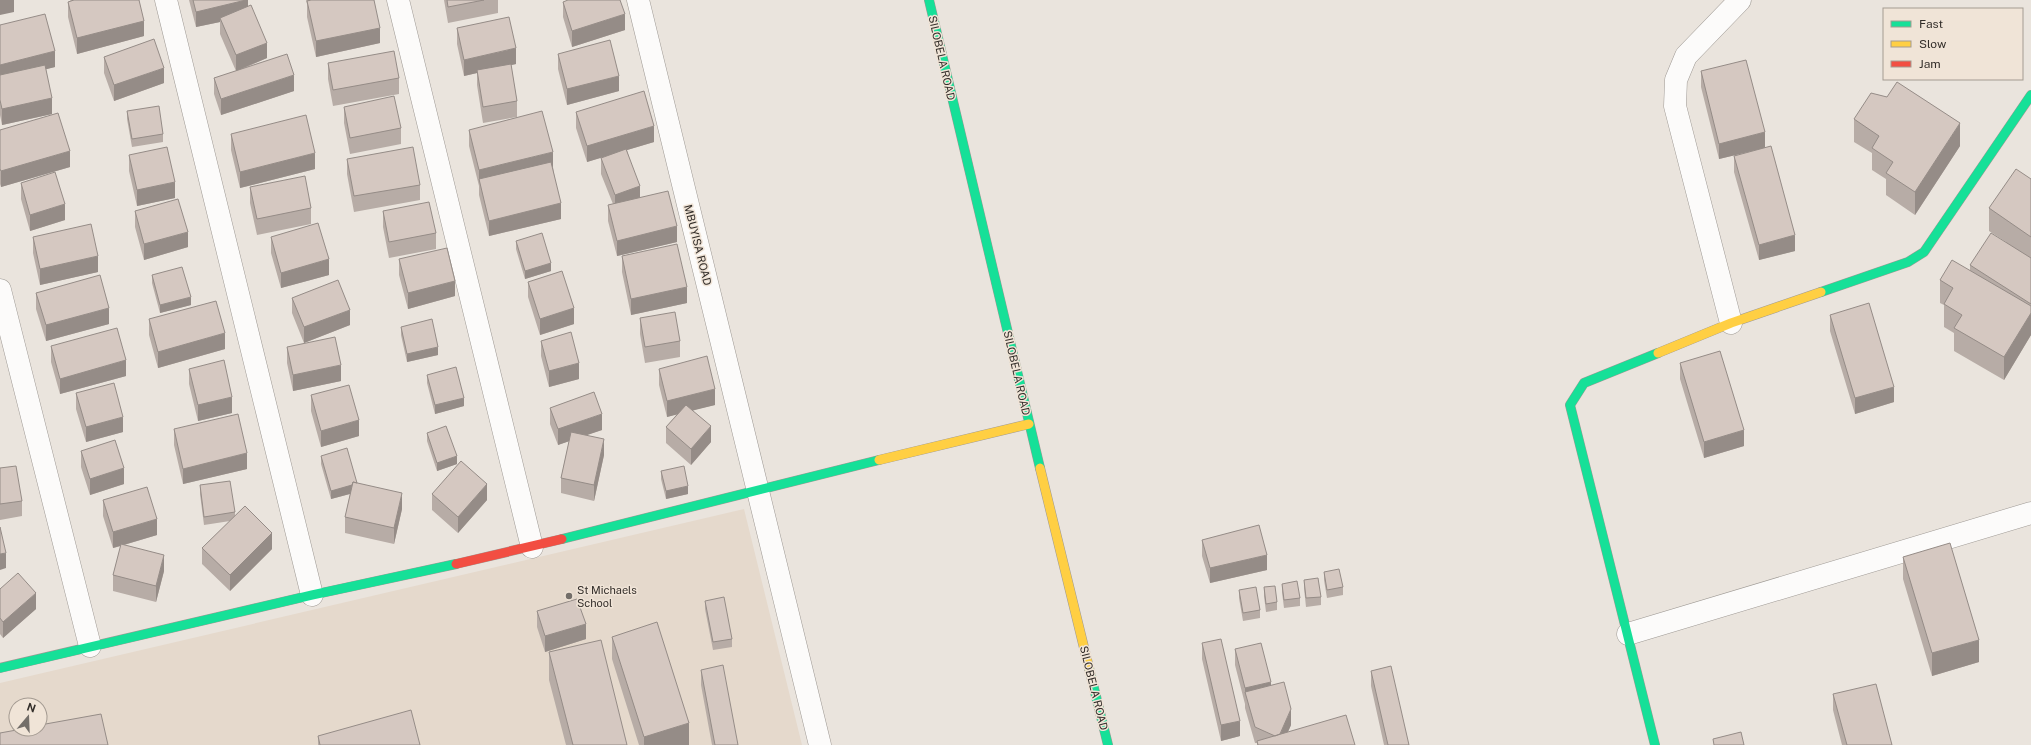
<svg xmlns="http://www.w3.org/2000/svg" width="2031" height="745" font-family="'Public Sans',sans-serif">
<rect width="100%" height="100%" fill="#eae4dd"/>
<path fill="#e5d9cc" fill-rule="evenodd" d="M744 509 802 745H0V683ZM16 705H40V729H16Z"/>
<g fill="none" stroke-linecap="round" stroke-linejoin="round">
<defs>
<path id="street" d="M166 0 312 595
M398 0 532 547
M638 0 820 745
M0 290 90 646
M1731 323 1675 106 1676 80 1686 56 1740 0
M1628 634 2031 513"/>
<path id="fast" d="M929 0 1040 468
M1821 292 1908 262 1924 252 2031 95
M562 539 879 460
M0 668 312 595 456 564
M1089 668 1108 745
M1655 745 1570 405 1584 383 1658 353"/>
<path id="slow" d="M1658 353 1731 323 1821 292
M879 460 1029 424
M1040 468 1089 668"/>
<path id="jam" d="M456 564 562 539"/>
</defs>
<use href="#street" stroke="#9e9994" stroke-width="23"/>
<use href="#fast" stroke="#9e9994" stroke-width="10"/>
<use href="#slow" stroke="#9e9994" stroke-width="10"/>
<use href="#jam" stroke="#9e9994" stroke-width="10"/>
<use href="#street" stroke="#fcfbfa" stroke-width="22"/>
<use href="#fast" stroke="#16e098" stroke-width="9"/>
<use href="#slow" stroke="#ffcf43" stroke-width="9"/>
<use href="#jam" stroke="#f24e42" stroke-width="9"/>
</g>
<path fill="#b7aca6" d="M70 0H139L144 36 77 54 68 17V2L71 1Z
M189 0H248V6L267 58 240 70 294 91 221 115 214 94V78L236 71 220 34V22L196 27Z
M306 0H374L380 43 316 57 307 17V4Z
M444 0H498V13L448 23Z
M563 2 625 30 572 47 563 17Z
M0 25 55 67 46 69 52 114 2 125 0 115Z
M457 28 516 64 511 65 517 101V117L483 123 477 85V73L464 76 457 44Z
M558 54 619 91 567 105 558 69Z
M104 57 164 83 114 101 104 73Z
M328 63 399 78V94L333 106 328 79Z
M1701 71 1765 148 1795 251 1759 260 1734 172V156L1760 149 1719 159 1701 87Z
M344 107 401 128V144L350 154 344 123Z
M127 111 163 134V142L132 147 127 119Z
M576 112 654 142 627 150 640 198 677 242 617 256 608 221V205L613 204 601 174V158L612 154 587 162 576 128Z
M1854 119 1960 146 1915 215 1886 195V179L1872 170V153L1854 142Z
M0 130 70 167 1 187 0 184Z
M469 130 553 167 561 219 489 236 479 195V186L469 146Z
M231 134 315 169 240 188 231 150Z
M129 155 175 198 137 206 129 171Z
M347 159 420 185V200L354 212 347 174Z
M2031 179V335L2004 380 1954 351V333L1944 327V305L1940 303V280L1970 270V265L2006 242 1989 231V208Z
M21 183 65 220 30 231 21 199Z
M250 187 311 208V224L257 235 250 203Z
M135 211 188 247 144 260 135 227Z
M383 211 436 233V249L389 258 383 227Z
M33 237 98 272 40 285 33 253Z
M271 237 329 275 281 288 271 253Z
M516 241 551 271 525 279 516 249Z
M622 256 687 303 631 315 622 272Z
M399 259 455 296 408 309 399 275Z
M152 275 191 305 160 313 152 283Z
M528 282 574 324 540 335 528 297Z
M36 293 109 324 46 341 36 309Z
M292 298 350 325 304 343 292 313Z
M1830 315 1894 402 1855 414 1830 331Z
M640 318 680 341V357L645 363 640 334Z
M149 319 225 349 158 368 149 335Z
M401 327 438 355 407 362 401 335Z
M541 341 579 379 549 387 541 356Z
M51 346 126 376 60 394 51 362Z
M287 347 341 381 293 391 287 363Z
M1680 363 1744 446 1704 458 1680 379Z
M189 369 232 413 198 421 189 384Z
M659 369 715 405 693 410 711 442 691 465 666 443V427L677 414 667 417 659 385Z
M427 375 464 406 435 414 427 383Z
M76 393 123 432 86 442 76 409Z
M311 395 359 436 321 447 311 411Z
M550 408 602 430 586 435 604 455 594 501 561 493V478L569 441 558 445 550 424Z
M174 429 247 469 183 484 174 445Z
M427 433 457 464 437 471 427 441Z
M81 451 124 484 90 495 81 467Z
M321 456 357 483 402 509 394 544 345 533V517L350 494 331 499 321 464Z
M0 468 22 501V516L0 520Z
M661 471 688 494 666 499 661 479Z
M200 485 235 512V516L272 549 230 591 202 564V548L230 521 204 525 200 494Z
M432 494 487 500 458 533 432 510Z
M103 500 157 535 124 545 164 571 156 602 113 591V575L121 546 113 548 103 516Z
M1202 540 1267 570 1210 583 1202 556Z
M1903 557 1979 662 1932 676 1903 579Z
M1324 572 1343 587V595L1327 598 1324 580Z
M1304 580 1321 597V605L1306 607 1304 588Z
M1282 584 1300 598V606L1284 608 1282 592Z
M1264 587 1277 602V610L1266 612 1264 596Z
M0 589 36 609 3 638 0 634Z
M1239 590 1260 610V618L1243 621 1239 598Z
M705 601 732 639V647L713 650 705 609Z
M537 611 586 639 545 652 537 627Z
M612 637 689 745H639L612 659Z
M1202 643 1240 736 1221 741 1202 659Z
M1235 649 1271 686 1291 725 1288 732 1355 745H1257V743H1255L1245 708V704L1235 665Z
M549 652 627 745H566L549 680Z
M701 670 738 745H712L701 685Z
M1371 671 1409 745H1384L1371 686Z
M1833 694 1892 745H1842L1833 710Z
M318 736 420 745H318Z"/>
<path fill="#958c87" d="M0 0H14V12L0 15Z
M246 0H248V15L220 18V22L196 27V12Z
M625 14V30L572 47V31Z
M144 21V36L77 54V38Z
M380 28V43L316 57V41Z
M267 43V58L236 71V55Z
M516 48V64L477 73V70V73L464 76V60Z
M55 51V67L0 81V65Z
M164 68V83L114 101V85Z
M294 75V91L221 115V99Z
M619 76V91L567 105V89Z
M52 98V114L2 125V109Z
M1960 123V146L1915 215V192Z
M654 126V142L587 162V146Z
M1765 132V148L1719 159V144Z
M70 151V167L1 187V171Z
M553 152V167L479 180V170Z
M315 153V169L240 188V172Z
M175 182V198L137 206V190Z
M640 186V202L615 211V195Z
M561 203V219L489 236V221Z
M65 204V220L30 231V215Z
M677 226V242L617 256V241Z
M188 232V247L144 260V244Z
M1795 235V251L1759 260V245Z
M98 256V272L40 285V269Z
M329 259V275L281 288V273Z
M551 263V271L525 279V271Z
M455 281V296L408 309V293Z
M687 287V303L631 315V299Z
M191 297V305L160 313V305Z
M109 308V324L46 341V325Z
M574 308V324L540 335V319Z
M350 310V325L304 343V327Z
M2031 313V335L2004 380V357Z
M225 333V349L158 368V352Z
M438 347V355L407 362V354Z
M126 360V376L60 394V379Z
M579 363V379L549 387V371Z
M341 365V381L293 391V375Z
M1894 387V402L1855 414V398Z
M715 389V405L667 417V401Z
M232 397V413L198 421V405Z
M464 398V406L435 414V405Z
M602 414V430L558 445V429Z
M123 417V432L86 442V427Z
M359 420V436L321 447V431Z
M711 426V442L691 465V449Z
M1744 430V446L1704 458V442Z
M604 439V455L594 501V485Z
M247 453V469L183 484V469Z
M457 456V464L437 471V463Z
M124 468V484L90 495V479Z
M357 483V492L331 499V491Z
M487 484V500L458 533V517Z
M688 486V494L666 499V491Z
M402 493V509L394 544V528Z
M157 519V535L113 548V532Z
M272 533V549L230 591V575Z
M6 553V568L0 570V554Z
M164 555V571L156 602V586Z
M1267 555V570L1210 583V568Z
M36 593V609L3 638V622Z
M586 624V639L545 652V636Z
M1979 640V662L1932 676V653Z
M1271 682V697L1245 692V704V688Z
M1291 709V725L1282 745 1279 737Z
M1240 721V736L1221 741V725Z
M689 723V745H644V737Z"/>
<path fill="#d5c8c1" stroke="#958c87" d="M74 0H139L144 21 77 38 68 2Z
M193 0H246L196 12Z
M311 0H374L380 28 316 41 307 1Z
M447 0H484L448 7Z
M568 0H620L625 14 572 31 563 2Z
M251 5 267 43 236 55 220 18Z
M45 14 55 51 0 65V25Z
M509 17 516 48 464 60 457 28Z
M154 39 164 68 114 85 104 57Z
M610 40 619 76 567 89 558 54Z
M394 51 399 78 333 90 328 63Z
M287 54 294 75 221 99 214 78Z
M1746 60 1765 132 1719 144 1701 71Z
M511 64 517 101 483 107 477 70Z
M45 65 52 98 2 109 0 100V75Z
M1897 82 1960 123 1915 192 1886 173 1893 162 1872 148 1879 136 1854 119 1871 93 1887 97Z
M644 91 654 126 587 146 576 112Z
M394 96 401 128 350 138 344 107Z
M159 106 163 134 132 139 127 111Z
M542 111 553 152 479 170 469 130Z
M58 113 70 151 1 171 0 169V130Z
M306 115 315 153 240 172 231 134Z
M1771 146 1795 235 1759 245 1734 156Z
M167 147 175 182 137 190 129 155Z
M413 147 420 185 354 196 347 159Z
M626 149 640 186 615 195 601 158Z
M551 162 561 203 489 221 479 179Z
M2016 169 2031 179V237L1989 208Z
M55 172 65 204 30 215 21 183Z
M305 176 311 208 257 219 250 187Z
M668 191 677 226 617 241 608 205Z
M178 199 188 232 144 244 135 211Z
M429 202 436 233 389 242 383 211Z
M318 223 329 259 281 273 271 237Z
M91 224 98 256 40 269 33 237Z
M542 233 551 263 525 271 516 241Z
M1991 233 2031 258V304L1970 265Z
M677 244 687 287 631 299 622 256Z
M447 248 455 281 408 293 399 259Z
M1952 260 2031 306V313L2004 357 1954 328 1962 315 1944 304 1953 288 1940 280Z
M182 267 191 297 160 305 152 275Z
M562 271 574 308 540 319 528 282Z
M100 275 109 308 46 325 36 293Z
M338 280 350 310 304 327 292 298Z
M216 301 225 333 158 352 149 319Z
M1869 303 1894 387 1855 398 1830 315Z
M675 312 680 341 645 347 640 318Z
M432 319 438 347 407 354 401 327Z
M117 328 126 360 60 379 51 346Z
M571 332 579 363 549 371 541 341Z
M335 337 341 365 293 375 287 347Z
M1720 351 1744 430 1704 442 1680 363Z
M707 356 715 389 667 401 659 369Z
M224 360 232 397 198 405 189 369Z
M456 367 464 398 435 405 427 375Z
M114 383 123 417 86 427 76 393Z
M349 385 359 420 321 431 311 395Z
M594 392 602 414 558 429 550 408Z
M686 405 711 426 691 449 666 427Z
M238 414 247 453 183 469 174 429Z
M446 426 457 456 437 463 427 433Z
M571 432 604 439 594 485 561 478Z
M115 440 124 468 90 479 81 451Z
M347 448 357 483 353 482 352 485 331 491 321 456Z
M461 461 487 484 458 517 432 494Z
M16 466 22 501 0 504V468Z
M684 466 688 486 666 491 661 471Z
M230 481 235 512 204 517 200 485Z
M353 482 402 493 394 528 345 517Z
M147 487 157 519 113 532 103 500Z
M245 506 272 533 230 575 202 548Z
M1259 525 1267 555 1210 568 1202 540Z
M0 527 6 553 0 554Z
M1950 543 1979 640 1932 653 1903 557Z
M121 544 164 555 156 586 113 575Z
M1339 569 1343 587 1327 590 1324 572Z
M18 573 36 593 3 622 0 618V589Z
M1318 578 1321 597 1306 598 1304 580Z
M1297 581 1300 598 1284 600 1282 584Z
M1275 586 1277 602 1266 604 1264 587Z
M1256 587 1260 610 1243 613 1239 590Z
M724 597 732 639 713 642 705 601Z
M577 599 586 624 545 636 537 611Z
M657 622 689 723 644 737 612 637Z
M1221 639 1240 721 1221 725 1202 643Z
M601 640 627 745H573L549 652Z
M1261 643 1271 682 1245 688 1235 649Z
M723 665 738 745H715L701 670Z
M1391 666 1409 745H1388L1371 671Z
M1284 682 1291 709 1280 734 1275 736 1255 727 1245 692Z
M1876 684 1892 745H1847L1833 694Z
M411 710 420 745H320L318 736Z
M101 714 108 745H0V733L22 729H40V725Z
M1346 715 1355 745H1258L1257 741Z
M1741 732 1744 745H1714L1713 739Z"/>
<circle fill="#736e69" stroke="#f0e4d7" stroke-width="1.5" cx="569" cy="596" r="4"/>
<g text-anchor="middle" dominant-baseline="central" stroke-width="3" stroke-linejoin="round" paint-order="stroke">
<g font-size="11" fill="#332e2a" stroke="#f0e4d7">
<text transform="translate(942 58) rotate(77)">SILOBELA ROAD</text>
<text transform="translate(698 245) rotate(76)">MBUYISA ROAD</text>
<text transform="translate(1017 373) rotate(77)">SILOBELA ROAD</text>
<text transform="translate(1094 688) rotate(76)">SILOBELA ROAD</text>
</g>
<g font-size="11" fill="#332e2a" stroke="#f0e4d7" text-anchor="start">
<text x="577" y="590">St Michaels<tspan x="577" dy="13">School</tspan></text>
</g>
</g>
<rect x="1883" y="8" width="140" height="72" fill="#f0e4d7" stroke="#a49b92"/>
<rect x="1891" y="21" width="20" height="6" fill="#16e098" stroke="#a49b92"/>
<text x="1919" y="28" font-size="12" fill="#332e2a">Fast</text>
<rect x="1891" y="41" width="20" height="6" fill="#ffcf43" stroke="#a49b92"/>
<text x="1919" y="48" font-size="12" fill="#332e2a">Slow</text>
<rect x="1891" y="61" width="20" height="6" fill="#f24e42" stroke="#a49b92"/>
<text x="1919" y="68" font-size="12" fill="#332e2a">Jam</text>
<g transform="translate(28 717) rotate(19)"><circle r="19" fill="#f0e4d7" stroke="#a49b92"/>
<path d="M0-3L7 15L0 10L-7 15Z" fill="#736e69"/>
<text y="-6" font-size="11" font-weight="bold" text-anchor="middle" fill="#332e2a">N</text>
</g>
</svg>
